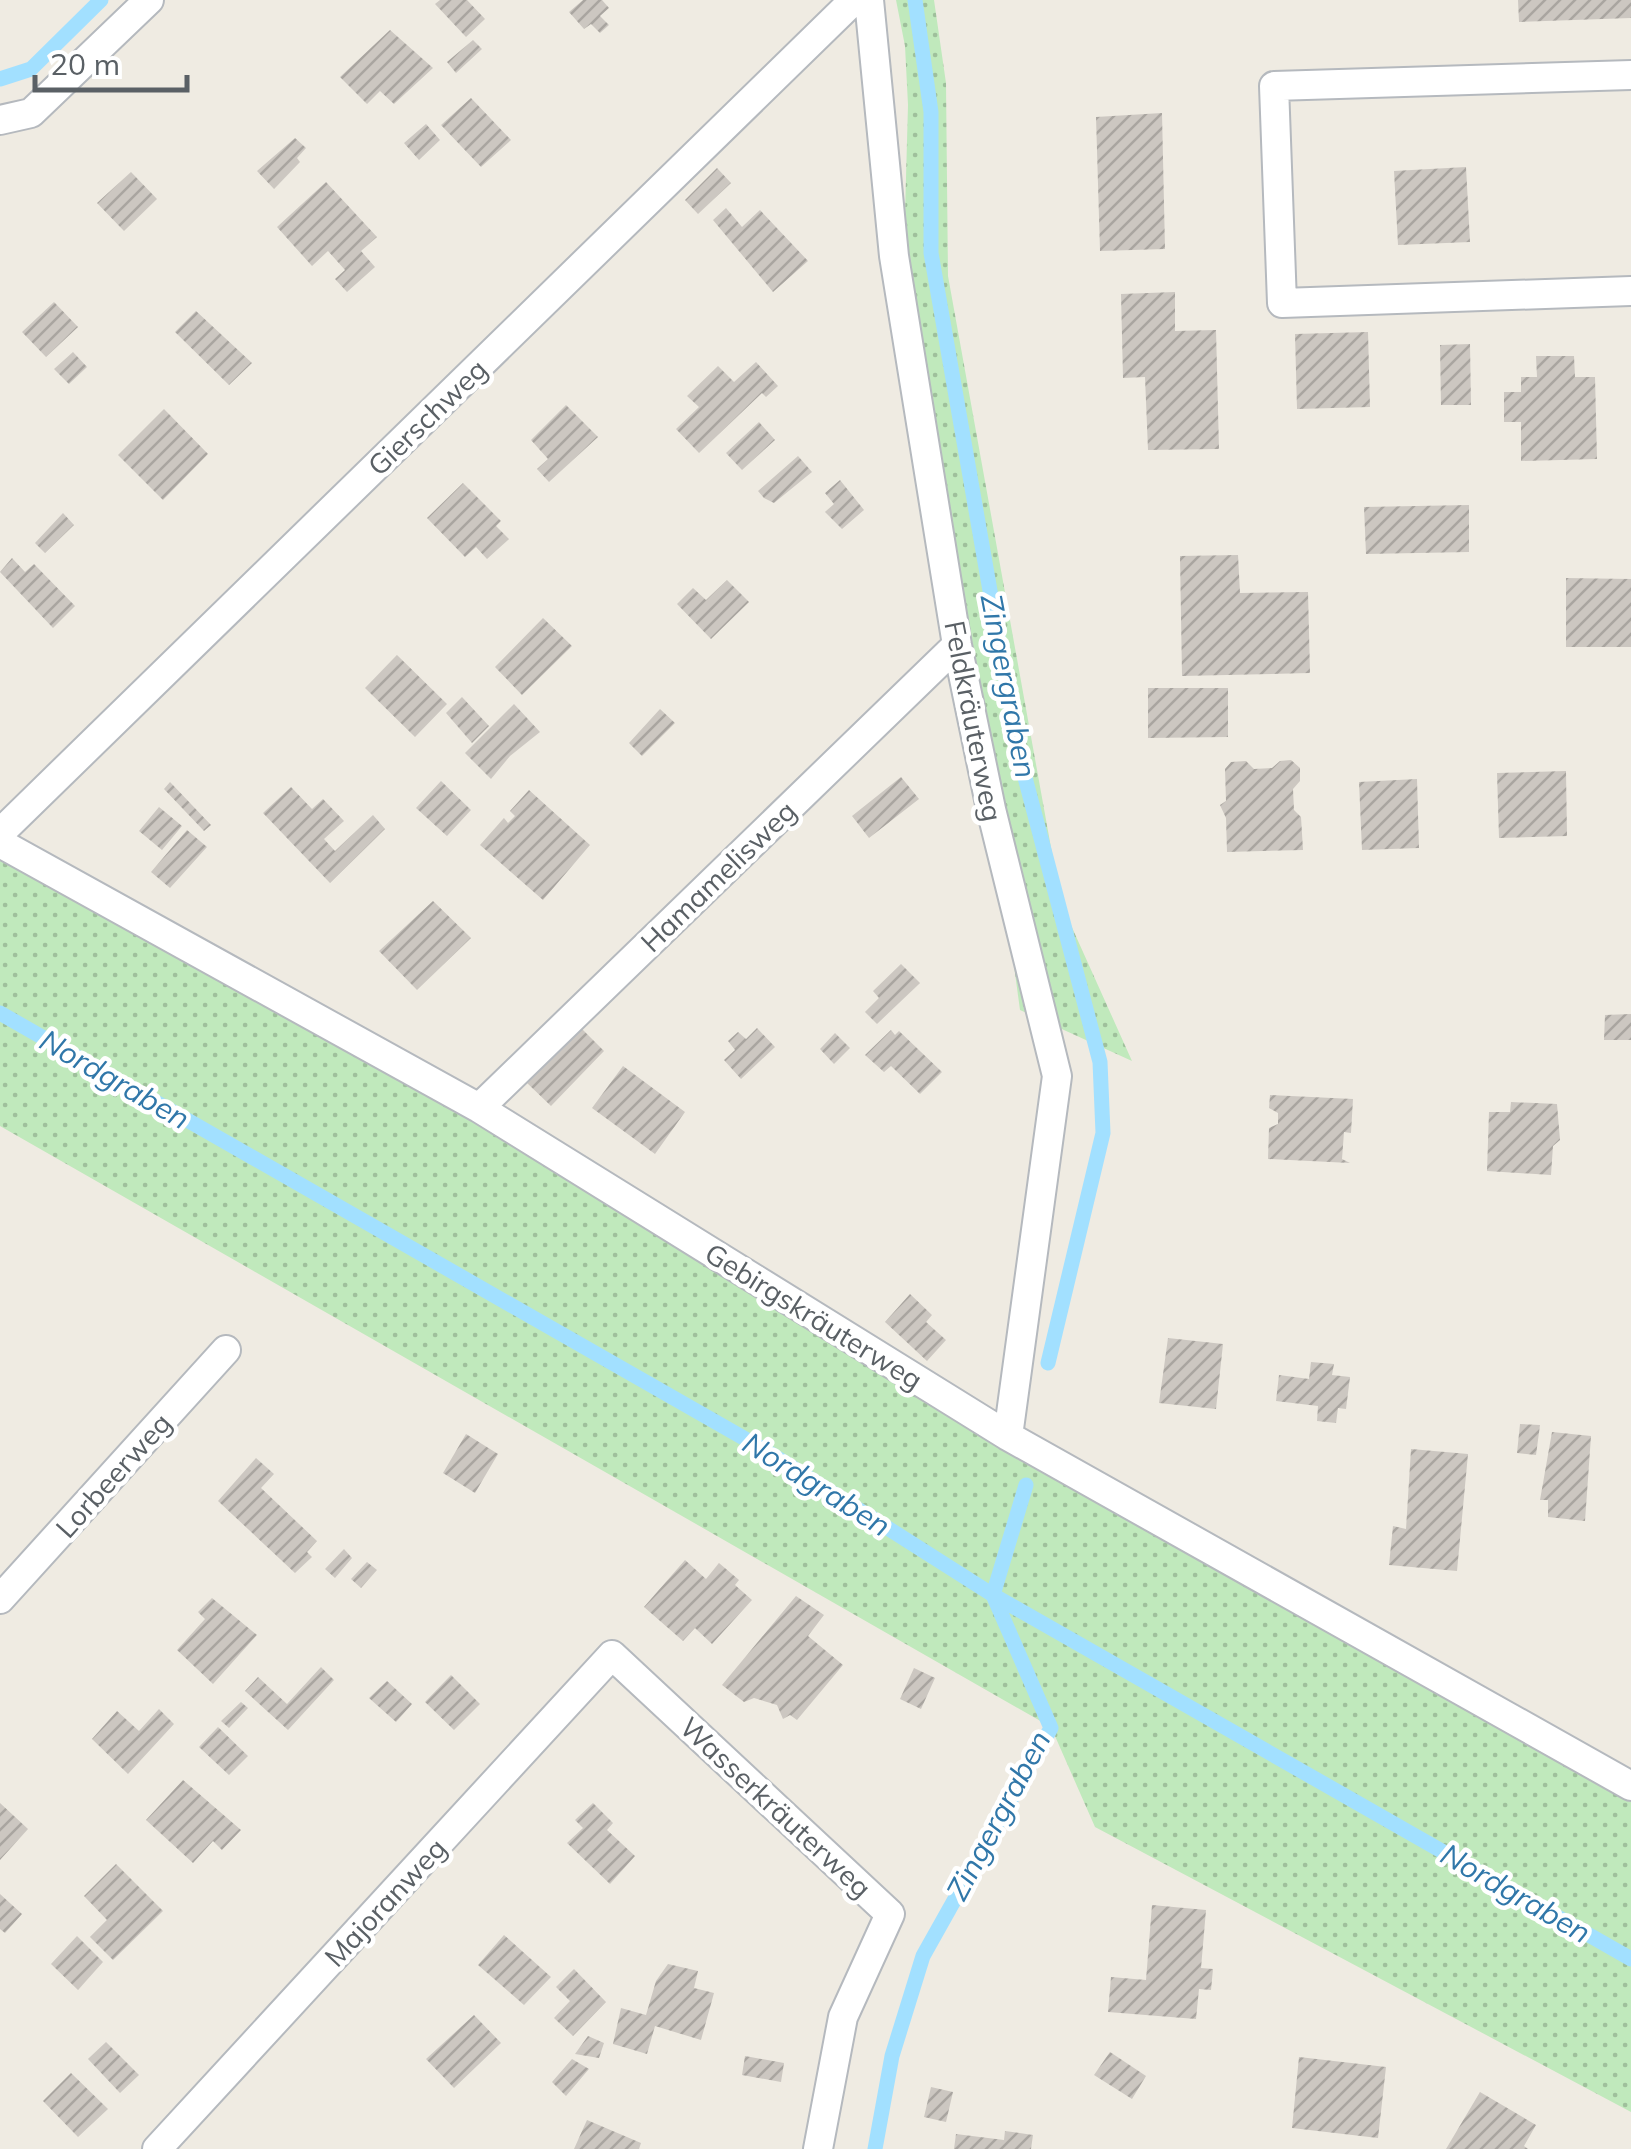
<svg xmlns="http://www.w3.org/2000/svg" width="1631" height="2149" font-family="Mulish,sans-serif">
<defs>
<pattern id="grass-dots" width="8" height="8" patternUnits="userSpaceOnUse" patternTransform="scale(2.5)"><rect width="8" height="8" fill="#c0e9bc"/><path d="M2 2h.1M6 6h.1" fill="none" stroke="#9fc09c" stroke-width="1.8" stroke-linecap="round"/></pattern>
<pattern id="building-hatch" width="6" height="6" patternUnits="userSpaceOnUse" patternTransform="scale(2.5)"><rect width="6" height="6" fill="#ccc7c1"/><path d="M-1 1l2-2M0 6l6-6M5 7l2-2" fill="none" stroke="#a9a5a0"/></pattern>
</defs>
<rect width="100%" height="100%" fill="#efebe2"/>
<path fill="url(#grass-dots)" d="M896 0H934L946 83 948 276 1061 903 1132 1061 1020 1010 970 640 904 250 908 105 905 46Z
M0 843 479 1108 1008 1437 1631 1786V2112L1095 1827 1051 1727 0 1126Z"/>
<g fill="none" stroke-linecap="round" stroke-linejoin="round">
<path stroke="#a2e0ff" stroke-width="15" d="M915 0 931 112V253L1018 751 1100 1062 1103 1133 1048 1363
M0 79 31 69 101 0
M0 1013 768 1452 993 1595 1631 1959
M875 2149 892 2056 923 1956 1051 1728 993 1595 1026 1485"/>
</g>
<path fill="url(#building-hatch)" d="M440 0H467L485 19 466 37 435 4Z
M583 0H602L609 8 600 16 609 25 600 33 591 24 584 29 569 12Z
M1518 0H1631V18L1519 22Z
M390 30 433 68 394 104 380 91 367 104 340 77Z
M473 40 482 49 456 73 447 62Z
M471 98 511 140 481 167 441 125Z
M1162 113 1165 249 1100 251 1096 117Z
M426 124 440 140 419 160 404 143Z
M295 138 306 148 297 158 300 162 274 189 257 171Z
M1466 167 1470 242 1398 245 1394 171Z
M717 168 731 183 698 214 685 200Z
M131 172 157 199 124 231 97 203Z
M326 182 377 237 361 251 375 267 347 292 335 279 345 270 328 251 312 266 277 227Z
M726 208 742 227 760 210 808 261 773 292 713 220Z
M1175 292V331L1216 330 1219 449 1148 450 1145 377 1123 378 1121 294Z
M54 302 78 327 46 357 22 332Z
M196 311 252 363 229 385 175 332Z
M1368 332 1370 407 1297 409 1295 334Z
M1470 344 1471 405H1441L1440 345Z
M73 352 87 367 69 384 54 369Z
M1536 356H1574L1575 377H1595L1597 459 1521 461V422H1504V392H1521V377H1537Z
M756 362 778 386 766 397 762 393 699 453 676 429 699 407 687 396 718 366 734 382Z
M566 405 598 437 549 482 537 469 548 459 531 440Z
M164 409 208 454 163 500 118 455Z
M759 422 775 440 742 470 726 453Z
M798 456 812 472 774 503 764 498 758 491Z
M840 480 864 510 842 529 825 512 834 504 825 493Z
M463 483 501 521 496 526 509 539 487 559 476 547 465 557 427 518Z
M1469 505V552L1366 554 1364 507Z
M63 513 74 525 45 553 35 543Z
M1238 555 1240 593 1308 592 1310 673 1182 676 1180 556Z
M12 558 25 572 34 564 75 606 53 628 0 572Z
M1566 578 1631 579V647H1566Z
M727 580 749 602 711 639 677 604 693 588 706 600Z
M543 618 572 646 522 695 495 667Z
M397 655 447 704 415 737 365 688Z
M1148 688H1228V737L1148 738Z
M462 697 489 726 472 743 446 713Z
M514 704 540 732 510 756 491 779 465 753Z
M660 709 675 723 642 756 629 743Z
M1291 760 1300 768V781L1293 789 1294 810 1301 817 1303 850 1227 852 1226 818 1220 805 1226 801 1225 769 1231 762 1246 761 1254 769 1272 768 1280 761Z
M1566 771 1567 836 1499 838 1497 773Z
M901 777 919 799 869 838 852 816Z
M1417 779 1419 848 1362 850 1359 782Z
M441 781 471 810 447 836 416 808Z
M170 782 211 825 204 831 164 789Z
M291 787 312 809 323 799 344 821 324 839 335 851 373 815 385 829 330 883 263 813Z
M529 790 590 845 543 900 480 845 504 818 508 823 515 816 510 811Z
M159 807 182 826 162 850 139 831Z
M187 830 207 847 170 888 151 872Z
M433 901 471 938 417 990 379 951Z
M901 964 920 983 877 1024 865 1012 879 998 873 991Z
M1631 1014V1040H1604L1605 1015Z
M757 1028 775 1047 741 1079 724 1060 735 1050 728 1041 738 1032 746 1039Z
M582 1029 604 1051 551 1106 526 1082Z
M891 1030 895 1035 899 1031 942 1072 920 1094 891 1066 884 1072 865 1055Z
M835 1033 850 1048 834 1064 820 1049Z
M623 1066 685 1112 655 1154 592 1108Z
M1270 1095 1353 1099 1351 1133 1344 1132 1342 1159 1350 1163 1268 1159 1269 1128 1278 1124V1113L1269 1108Z
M1511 1102 1557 1104 1560 1140 1553 1146 1551 1175 1487 1171 1489 1112H1510Z
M910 1294 932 1315 926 1322 946 1340 927 1361 885 1322Z
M1168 1338 1223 1344 1216 1409 1159 1403Z
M1311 1362 1334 1364 1332 1375 1350 1377 1346 1409 1338 1408 1336 1423 1317 1421 1318 1406 1276 1401 1279 1375 1309 1379Z
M1520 1424 1540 1425 1536 1455 1517 1453Z
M1552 1432 1591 1436 1585 1521 1548 1517V1500H1540Z
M466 1434 498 1454 475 1493 443 1473Z
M1411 1449 1468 1454 1457 1571 1389 1565 1393 1526 1406 1529Z
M256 1458 274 1474 261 1488 317 1541 307 1552 312 1557 295 1573 218 1501Z
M344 1549 352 1558 335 1578 325 1569Z
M685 1560 706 1579 719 1563 739 1580 735 1585 752 1600 712 1644 695 1628 683 1641 644 1607Z
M367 1562 377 1570 361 1588 351 1579Z
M796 1596 824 1615 808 1636 843 1665 797 1720 790 1715 783 1719 777 1705 754 1698 744 1702 722 1685Z
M212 1598 257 1635 213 1684 177 1650 205 1619 198 1612Z
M321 1667 334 1680 288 1730 245 1691 258 1677 287 1704Z
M914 1668 935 1678 921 1709 900 1699Z
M451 1675 480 1704 454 1730 425 1702Z
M387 1681 412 1704 396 1722 369 1698Z
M241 1702 248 1708 229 1728 221 1721Z
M159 1709 174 1724 128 1774 92 1739 117 1711 139 1731Z
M218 1727 248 1756 229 1775 199 1747Z
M183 1780 241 1830 222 1850 213 1841 193 1863 146 1820Z
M0 1803 28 1829 0 1860Z
M593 1803 613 1823 607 1830 635 1856 610 1884 567 1843 583 1828 575 1820Z
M116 1864 163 1911 113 1960 90 1937 107 1920 84 1896Z
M0 1894 22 1914 5 1933 0 1929Z
M1152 1905 1206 1910 1201 1968 1213 1969 1211 1990 1199 1989 1196 2019 1108 2012 1111 1977 1146 1980Z
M504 1935 551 1977 524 2005 478 1965Z
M77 1936 103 1962 78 1990 51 1964Z
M668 1964 698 1971 694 1988 714 1993 701 2040 655 2026 647 2054 613 2044 621 2008 646 2015 656 1981Z
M574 1969 606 2002 573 2036 554 2018 570 2001 556 1987Z
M474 2015 501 2043 454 2088 426 2059Z
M588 2036 604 2043 599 2058 575 2054Z
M106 2042 139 2075 120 2093 88 2059Z
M1110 2052 1146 2076 1132 2099 1094 2075Z
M745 2056 784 2063 781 2082 742 2075Z
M1299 2057 1386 2067 1378 2138 1292 2128Z
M572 2059 589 2069 566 2096 552 2082Z
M71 2073 108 2109 78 2137 43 2101Z
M931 2087 953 2092 946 2122 924 2117Z
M1480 2092 1536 2125 1524 2146 1528 2149H1446Z
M587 2120 641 2143 639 2149H574Z
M1005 2131 1033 2135 1031 2149H954L956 2134 1004 2140Z"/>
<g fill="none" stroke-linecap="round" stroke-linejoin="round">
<defs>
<path id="service" d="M869 0 894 256 957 645 991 809 1057 1076 1008 1436
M1631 75 1274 86 1282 303 1631 291
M0 120 31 113 149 0
M0 833 854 0
M0 843 479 1108 1008 1436 1631 1786
M479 1108 957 645
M0 1599 226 1350
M157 2149 612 1655 890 1914 843 2017 818 2149"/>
</defs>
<use href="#service" stroke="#b5b9be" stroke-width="32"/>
<use href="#service" stroke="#fff" stroke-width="28"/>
</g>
<g text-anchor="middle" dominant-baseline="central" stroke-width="9" stroke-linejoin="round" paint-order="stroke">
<g font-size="28" fill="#5a6065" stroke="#fff">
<text transform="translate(427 417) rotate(-44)">Gierschweg</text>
<text transform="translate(974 721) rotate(79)">Feldkräuterweg</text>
<text transform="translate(718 876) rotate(-44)">Hamamelisweg</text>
<text transform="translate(814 1316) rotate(32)">Gebirgskräuterweg</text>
<text transform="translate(113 1475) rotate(-48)">Lorbeerweg</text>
<text transform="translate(776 1807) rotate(43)">Wasserkräuterweg</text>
<text transform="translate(385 1902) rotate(-47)">Majoranweg</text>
</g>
<g font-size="30" font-style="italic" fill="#3077a9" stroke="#fff">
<text transform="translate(1009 686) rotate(79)">Zingergraben</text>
<text transform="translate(115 1079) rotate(30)">Nordgraben</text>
<text transform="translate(817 1484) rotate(32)">Nordgraben</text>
<text transform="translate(998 1815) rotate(-62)">Zingergraben</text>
<text transform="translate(1516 1893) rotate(30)">Nordgraben</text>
</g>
</g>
<path d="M35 75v15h152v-15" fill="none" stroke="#5a6065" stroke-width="5"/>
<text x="50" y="75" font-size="30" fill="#5a6065" stroke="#ffffff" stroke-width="8" paint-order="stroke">20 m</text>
</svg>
